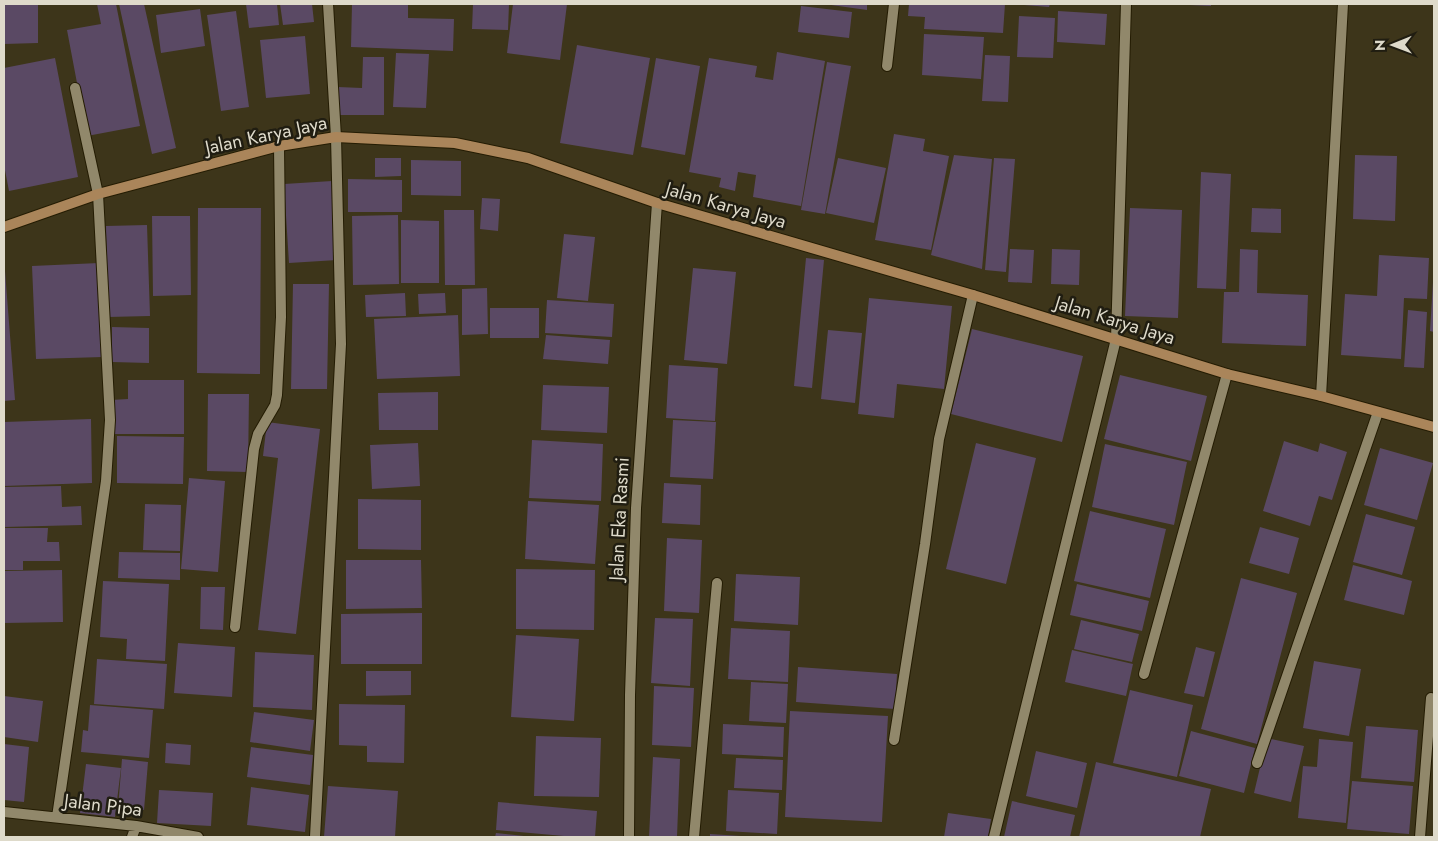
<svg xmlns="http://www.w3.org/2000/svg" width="1438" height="841" font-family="Jost,sans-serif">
<rect width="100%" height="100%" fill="#3d351a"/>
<path fill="#5a4964" d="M4 4H38V43L4 44Z
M97 4H116L140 126 87 136 67 30 101 24Z
M119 4H144L176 148 152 154Z
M246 4H277L279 25 249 28Z
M280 4H312L314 22 283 25Z
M352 4H408V18L454 19 453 51 351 47Z
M473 4H509L508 30 472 29Z
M513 4H567L560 60 507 53Z
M824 4H867V10Z
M909 4H1005L1003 33 924 29 925 17 908 16Z
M1024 4H1050L1049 7 1024 5Z
M1190 4H1211V6L1190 5Z
M801 6 852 12 849 38 798 32Z
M200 9 205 46 161 53 156 15Z
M236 11 249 107 221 111 207 15Z
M1058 11 1107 14 1105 45 1057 42Z
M1019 16 1055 18 1053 58 1017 57Z
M924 34 984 37 981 79 922 75Z
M305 36 310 94 266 98 260 40Z
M577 45 650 58 633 155 560 143Z
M777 52 825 61 801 206 753 197 756 175 738 172 735 191 719 187 721 178 689 172 709 58 757 66 755 77 773 80Z
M396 53 429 54 426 108 393 107Z
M985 55 1010 56 1008 102 982 101Z
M363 57H384V115H338V87L362 88Z
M55 58 78 177 9 191 4 165V68Z
M656 58 700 66 685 155 641 147Z
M827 62 851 66 825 214 801 210Z
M894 134 925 139 923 151 949 156 931 250 875 240Z
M954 155 992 159 982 269 931 255Z
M1355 155 1397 156 1395 221 1353 219Z
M375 158H401V176L375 177Z
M838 158 886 168 874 223 826 213Z
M994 158 1015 159 1006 272 985 270Z
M411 160 461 161V196L411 195Z
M1201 172 1231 174 1226 289 1197 288Z
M348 179 402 180V212H348Z
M332 181 337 260 289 263 284 184Z
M482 198 500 199 498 231 480 229Z
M198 208H261L260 374 197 373Z
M1130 208 1182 210 1178 318 1125 316Z
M1252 208 1281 209V233L1251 232Z
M444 210H474L475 285H445Z
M398 215 399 284 353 285 352 216Z
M152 216H190L191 295 153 296Z
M401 220 439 221V283H401Z
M147 225 150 316 108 317 106 226Z
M564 234 595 237 588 301 557 298Z
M1010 249 1034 250 1032 283 1008 282Z
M1052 249 1080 250 1079 285 1051 284Z
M1240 249 1258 250 1257 293 1308 295 1306 346 1222 343 1224 292H1239Z
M1379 255 1429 258 1427 299 1404 298 1401 359 1341 355 1345 294 1377 296Z
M806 258 824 260 812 388 794 386Z
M99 263 103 357 36 359 32 266Z
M693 268 736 272 727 364 684 360Z
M4 271H5L15 400 4 401Z
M1433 282H1434V332L1430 331Z
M293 284H329L327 389H291Z
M487 288 488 334 462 335V289Z
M405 293 406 316 366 317 365 295Z
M445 293 446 313 419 314 418 294Z
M869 298 952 306 944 389 897 384 894 418 858 414Z
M547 300 614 304 612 337 545 333Z
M490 308H539V338H490Z
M1408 310 1427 312 1424 368 1404 367Z
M458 315 460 376 377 379 374 319Z
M112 327 149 328V363L112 362Z
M972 329 1083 356 1062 442 951 414Z
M828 330 862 333 855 403 821 399Z
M546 335 610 340 608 364 543 359Z
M669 365 718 368 715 421 666 418Z
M1120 375 1207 396 1191 461 1104 439Z
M128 380H184V434H111V400L128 399Z
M543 385 609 387 607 433 541 430Z
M438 392V430H379L378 393Z
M208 394H249L248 472 207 471Z
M91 419 92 483 4 486V422Z
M673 420 716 422 713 479 670 477Z
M267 422 320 429 296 634 258 630 278 458 263 456Z
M117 436 184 437 183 484 117 483Z
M532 440 603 444 601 501 529 498Z
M1284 441 1318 452 1320 443 1347 452 1332 500 1319 496 1310 526 1263 511Z
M418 443 420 486 372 489 370 445Z
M976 443 1036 458 1006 584 946 569Z
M1105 444 1187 462 1174 525 1092 507Z
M1380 448 1433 463 1417 520 1364 505Z
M189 478 225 481 218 572 181 569Z
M664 483 701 485 700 525 662 523Z
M61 486 62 507 81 506 82 525 4 527V487Z
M358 499 421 500V550L358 549Z
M528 501 599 505 595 564 525 559Z
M145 504 181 505 180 551 143 550Z
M1090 511 1166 529 1150 598 1074 581Z
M1366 514 1415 527 1402 575 1353 562Z
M1260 527 1299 538 1289 574 1249 563Z
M4 528H48L47 542H59L60 561H23V570H4Z
M667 538 702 540 699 613 664 611Z
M119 552 180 553V580L118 578Z
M346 560H421L422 608 346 609Z
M1353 565 1412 581 1404 615 1344 600Z
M516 569 595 570 594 630 516 629Z
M62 570 63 622 4 623V571Z
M736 574 800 577 798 625 734 621Z
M1241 578 1297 593 1257 744 1201 729Z
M103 581 169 584 165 661 126 659 127 639 100 637Z
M1077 584 1149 601 1142 631 1070 615Z
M201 587H225L223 630 200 629Z
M422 613V664H341V614Z
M655 618 693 619 690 686 651 683Z
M1081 620 1139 634 1132 662 1074 649Z
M731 628 790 631 788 682 728 679Z
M516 635 579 639 574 721 511 717Z
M178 643 235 647 232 697 174 693Z
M1196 647 1215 652 1204 697 1184 693Z
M1072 650 1133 664 1126 696 1065 682Z
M255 652 314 655 312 710 253 707Z
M97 659 167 664 164 709 94 704Z
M1314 661 1361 669 1349 736 1303 728Z
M798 667 897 674 895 709 796 702Z
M366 671H411V695L366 696Z
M751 682 788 684 786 723 749 721Z
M654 686 694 688 691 747 652 745Z
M1130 690 1193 705 1177 777 1113 763Z
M4 696 43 701 38 742 4 737Z
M339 704 405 705 404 763 367 762V746L339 745Z
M90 705 153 710 149 758 81 752 83 730 88 731Z
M790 711 888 716 882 822 785 817Z
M254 712 314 720 310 751 250 742Z
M723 724 784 727 783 757 722 754Z
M1366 726 1418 730 1414 782 1361 778Z
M1191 731 1255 748 1244 793 1179 776Z
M536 736 601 738 599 797 534 796Z
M1267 738 1304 746 1291 802 1254 793Z
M1319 739 1353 742 1346 823 1298 818 1303 766 1317 767Z
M166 743 191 745 190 765 165 763Z
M4 744 29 747 24 802 4 800Z
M251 747 313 755 310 785 247 777Z
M1036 751 1087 763 1077 808 1026 796Z
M653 757 680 759 677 837H649Z
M736 758 783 760 782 790 734 788Z
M122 759 148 762 144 810 118 808Z
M1096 762 1211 789 1200 837H1079Z
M86 764 121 768 115 817 80 813Z
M1352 781 1413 786 1409 834 1347 829Z
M328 786 398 791 395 837H324Z
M251 787 309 795 305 832 247 825Z
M159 790 213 793 211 826 157 823Z
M728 790 779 793 777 834 726 831Z
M1012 801 1075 815 1070 837H1004Z
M498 802 597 811 595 837H575L496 830Z
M948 813 991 819 988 837H944Z
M496 833 524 836V837H495Z
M710 834 741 836V837H710Z"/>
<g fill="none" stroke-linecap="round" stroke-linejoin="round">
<defs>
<path id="lane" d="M75 88 98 194
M1144 674 1227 374
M894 740 925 544 939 439 973 295"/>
<path id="street" d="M887 66 894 4
M1321 396 1343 4
M235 627 254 449 258 434 275 405 277 395 281 317 279 146
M1257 763 1378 412
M4 812 136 826 198 837
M57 817 106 481 110 420 98 194
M132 837 136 826
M315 837 341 344 336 137 328 4
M629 837 630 695 636 508 657 203
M694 837 717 583
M994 837 1116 339 1126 4
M1420 837 1431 698"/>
<path id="secondary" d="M4 227 98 194 279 146 336 137 455 143 528 158 657 203 973 295 1227 374 1321 396 1434 427"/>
</defs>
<use href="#lane" stroke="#241c03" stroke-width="12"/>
<use href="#street" stroke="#241c03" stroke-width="12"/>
<use href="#secondary" stroke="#241c03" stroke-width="12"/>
<use href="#lane" stroke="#91886b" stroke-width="10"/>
<use href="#street" stroke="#91886b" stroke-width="10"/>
<use href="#secondary" stroke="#aa855a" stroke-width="10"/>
</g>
<g text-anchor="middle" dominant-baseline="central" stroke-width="5" stroke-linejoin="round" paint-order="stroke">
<g font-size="19" fill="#dedaca" stroke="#201d11">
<text transform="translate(266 135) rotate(-12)">Jalan Karya Jaya</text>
<text transform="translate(726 205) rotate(16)">Jalan Karya Jaya</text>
<text transform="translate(1115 320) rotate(17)">Jalan Karya Jaya</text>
<text transform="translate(619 519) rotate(-87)">Jalan Eka Rasmi</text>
<text transform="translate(103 805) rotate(7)">Jalan Pipa</text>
</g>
</g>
<rect width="1438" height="841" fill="none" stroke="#dedaca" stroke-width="10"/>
<g transform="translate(1393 45) rotate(269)" stroke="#201d11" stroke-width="4" paint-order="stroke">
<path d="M0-4L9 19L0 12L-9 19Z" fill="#dedaca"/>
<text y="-8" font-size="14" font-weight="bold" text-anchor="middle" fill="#dedaca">N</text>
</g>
</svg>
